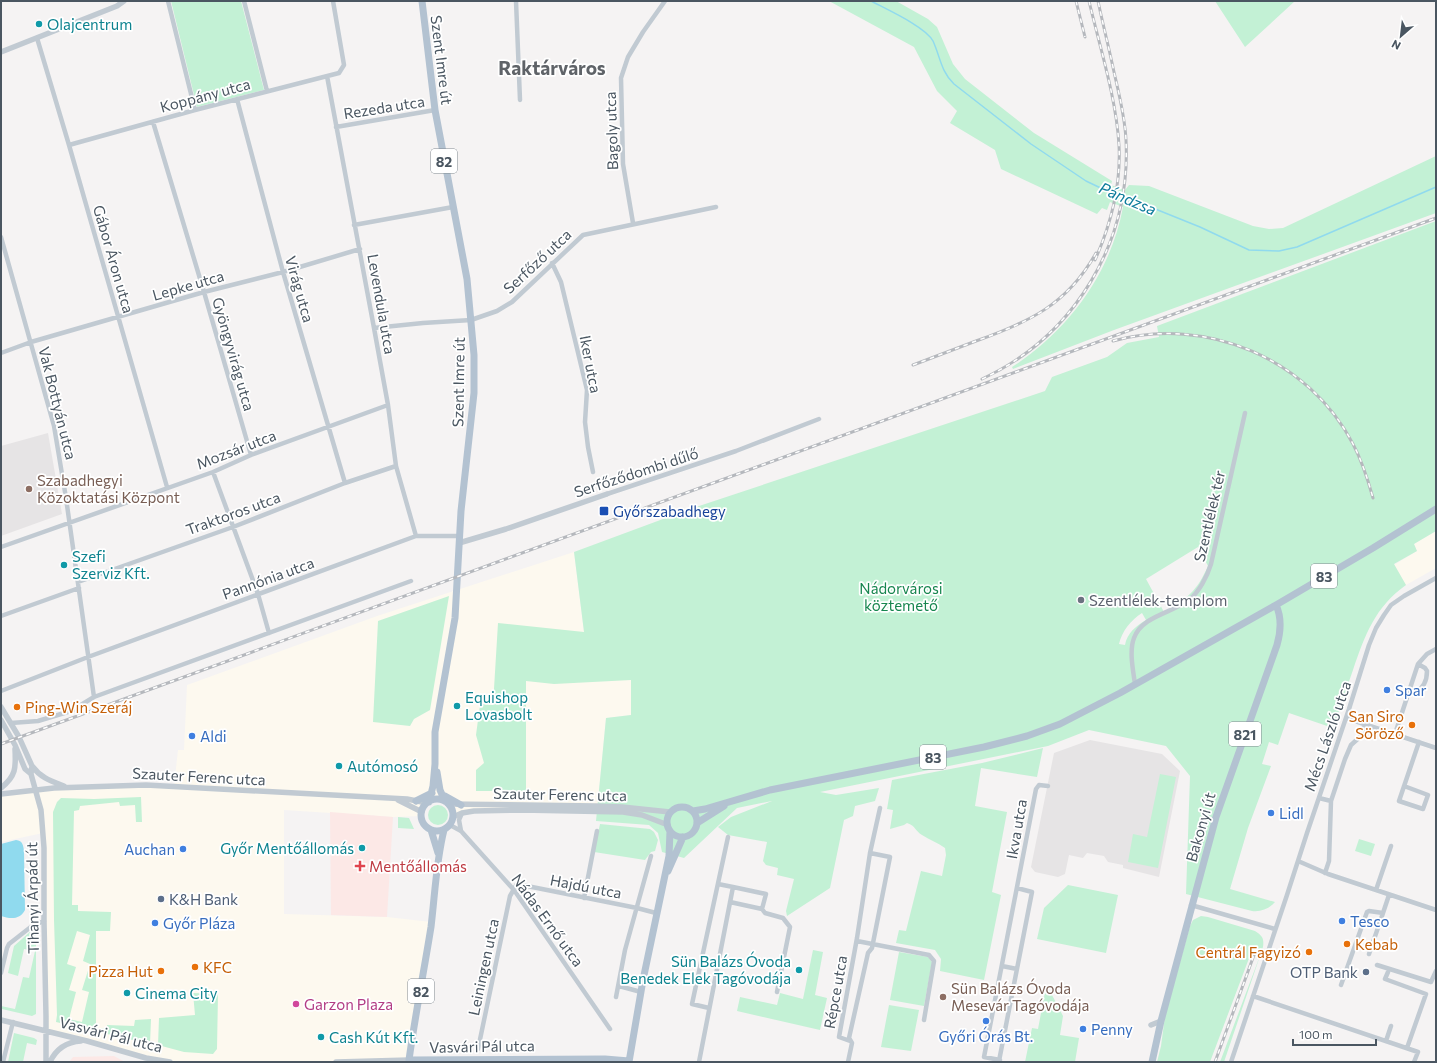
<svg xmlns="http://www.w3.org/2000/svg" width="1437" height="1063" font-family="Commissioner,sans-serif">
<rect width="100%" height="100%" fill="#f5f3f3"/>
<path fill="#fdf9ef" d="M1436 531V568L1406 585 1394 565 1417 551 1414 544Z
M574 552 584 632 628 680H631V715L606 718 597 811H474L453 817V812L450 805 441 800 438 799 432 800 427 803 423 809 421 816 393 817 284 810V914L387 917 431 922 409 1060 336 1062H170L46 1031 43 833 1 842V794L36 790 174 786 178 750H184L187 685 377 616Z"/>
<path fill="#e6e4e5" d="M48 433 62 514 1 536V446Z
M1090 740 1162 754 1180 771 1159 877 1123 868V865L1108 862 1104 856 1087 853 1083 858 1069 855 1065 874 1058 877 1035 872 1031 867 1054 753Z"/>
<path fill="#fce8e6" d="M330 812 393 817 387 917 331 915Z
M114 1056 125 1062H69L73 1057Z"/>
<path fill="#c3f1d5" fill-rule="evenodd" d="M171 1H241L264 90 197 107Z
M829 1H896L928 19 937 27 953 64 965 79 1034 133 1112 181 1111 185 1125 190 1129 185 1149 186 1253 226 1269 229 1283 228 1436 156V213L1114 330 1013 369 1012 367C1068 331 1111 273 1123 207L1110 202 1107 210 1102 208 1097 214 1001 169 995 150 950 123 957 111 937 91 914 47Z
M1215 1H1295L1245 47Z
M1436 221V531L1414 544 1417 551 1394 564 1406 585C1375 607 1365 635 1353 670 1346 689 1340 709 1333 728L1289 713 1278 745 1269 742 1262 764 1271 766 1248 828 1230 889 1275 902C1269 909 1261 912 1252 911L1186 894 1190 776 1166 746 1089 730 1048 746 820 792 836 795 879 788 875 801 855 806 853 816 844 820 830 888 787 916 786 911 794 879 777 875 778 868 766 865 763 861 767 842 728 835 718 827 731 817 772 801 737 808 684 858 662 852 658 833 649 825 596 821 606 718 631 715V680L554 684 526 681V791H476V770L484 763 476 735 480 705 483 704 493 705 498 623 584 632 574 552 690 509 1045 391 1052 377 1107 357 1127 343 1159 337 1157 326ZM1198 547 1208 566C1197 591 1187 599 1164 612L1146 579ZM1142 613 1146 620C1136 626 1127 633 1125 645L1119 644C1122 631 1131 620 1142 613Z
M449 596 430 710 414 719 410 726 373 722 378 621Z
M1043 748 1037 777 981 768 975 806 1007 812 992 892 1001 895 984 980 940 971 941 959 935 950 896 943 899 930 906 931 921 871 942 876 946 855 945 848C938 843 930 840 922 835 915 831 916 826 907 823L904 825 890 829 893 810 887 809 892 780 982 763Z
M1160 774 1176 777 1158 868 1128 862 1133 834 1147 837Z
M141 797 142 822H136L135 805 120 806 119 802 80 806 79 810 74 811 72 905H78V911L111 912 110 931H96V1028L107 1029V1025L134 1026 135 1020 151 1019 150 1044 56 1022 57 1015 54 920 53 812 57 802 61 798 94 799ZM77 931 90 935 83 961 90 964 82 990 89 992 82 1022 69 1019 76 992 69 990 76 967 67 964Z
M428 815a10 10 0 1 1 20 0a10 10 0 1 1-20 0Z
M398 817 409 818 414 829 398 828Z
M600 824 650 829 654 832 658 840 655 851 651 852 645 860 594 852Z
M1359 839 1375 844 1371 856 1355 851Z
M1068 885 1118 895 1106 953 1037 939 1044 908Z
M1201 916 1208 917 1255 931C1263 936 1264 939 1263 947L1224 1062H1220L1261 953 1260 950 1256 947 1253 948 1251 953 1210 1062H1157L1161 1046 1165 1016 1190 926 1193 920Z
M31 931 36 932V1014L32 1016 2 1009 1 1006 15 1009 23 977 29 978 35 951 24 949 18 976 8 973 14 946Z
M813 950 823 952 815 995 827 998 820 1030 737 1011 740 997 777 1005 780 993 803 999Z
M899 952 928 957 932 962 924 1006 890 1000Z
M1045 992 1052 995 1063 1016 1060 1035 1079 1038 1075 1062H1025L1032 1028 1038 1029Z
M193 993 218 994 217 1049 213 1054 184 1052 158 1045 159 1018 195 1015Z
M889 1005 919 1010 911 1051 881 1047Z
M14 1033 34 1038 37 1040 36 1045 27 1043 23 1062H8Z"/>
<path fill="#90daee" d="M16 840C23 841 23 845 24 851L25 910C20 920 10 919 1 916V844Z"/>
<g fill="none" stroke-linecap="round" stroke-linejoin="round">
<path stroke="#90daee" stroke-width="1.5" d="M871 1C886 9 926 27 933 41 940 56 941 72 954 84L1031 144 1086 181 1109 192 1128 198 1200 227 1249 250 1279 251 1297 247 1436 187"/>
<path stroke="#c1cad2" stroke-width="4.5" d="M168 1 195 110
M244 1 267 91
M516 1 520 100
M37 38 69 145 167 487
M327 76 374 328 388 405 396 466 416 536
M237 99 283 272 345 483
M153 122 204 292 251 455
M336 127 435 110
M69 145 195 110 339 73 344 65 333 1
M633 223 623 164 621 78 628 57 643 32 665 1
M354 225 453 207
M1 237 54 426 66 498 94 697
M552 263 561 282 587 390 585 422 588 447 593 472
M374 328 423 323 471 320 497 311 512 302 583 235 716 207
M1 353 31 342 204 292 283 272 360 249
M213 472 258 594 269 633
M607 494 736 451 819 419
M1 547 213 472 251 455 388 405
M78 582 233 527 345 483 396 466
M1 616 79 588
M1135 684C1133 670 1129 651 1134 638 1142 616 1172 613 1189 600 1199 592 1207 577 1211 564L1245 413
M1 691 88 657 416 536H460
M1409 691 1415 693C1424 688 1427 680 1427 671L1425 668 1418 664
M1346 718 1436 748
M11 723 38 721 71 711 94 697 411 581
M1395 734 1418 664 1427 654 1436 649
M1404 786 1428 795 1423 809 1399 801 1419 742
M1319 798 1331 801
M450 825 461 831 514 890 610 1029
M461 831 459 820 462 813
M1298 861 1328 874 1436 910
M1325 873 1329 861 1331 801 1345 759 1351 745 1361 736 1365 724
M733 887 766 894 762 909
M1376 890 1391 846
M584 898 597 831
M730 902 762 909 765 913 783 918 790 927 777 992
M1191 905 1275 929
M857 941 929 955 934 961 924 1020
M1369 954 1383 913
M1377 965 1431 982 1436 971
M1002 966 1017 969
M1388 972 1385 979 1426 994 1407 1048
M1 973 7 948 9 944 32 926 44 921
M1341 985 1367 912 1369 911 1383 913 1389 895
M619 986 641 992
M1253 996 1418 1052 1414 1062
M616 997 625 950 651 856
M709 1008 692 1004 728 837
M850 1041 839 1037 857 938 870 853 880 808
M1386 1041 1391 1026
M478 1049 510 896 517 884 637 908 656 913
M1000 1060 984 1057 1036 789 1039 785 1048 786
M999 1061 1032 892 1017 888
M3 1062 13 1022
M699 1062 733 887 718 884
M848 1062 852 1043 849 1038 868 953 872 948 890 857 870 853
M1231 1062 1287 895 1307 833 1349 709 1369 645 1376 628 1384 615 1391 605 1404 596 1436 578"/>
<path stroke="#c1cad2" stroke-width="5.5" d="M1 52 117 6 124 1
M459 543 506 529 607 494
M1 707 19 737 32 766 31 774
M1 720 15 745 25 769 31 774 41 810 44 848V921L46 1016V1062
M32 766C41 778 51 781 64 786
M1 788C16 776 16 768 15 749
M1 794 54 788 146 785 407 799 427 803
M398 800 422 812
M448 804 596 806 622 807 670 812
M453 817 462 813 474 811 521 810 623 812 642 815 668 825
M1 1020 87 1041 146 1058 170 1062
M1151 1025 1161 1021
M50 1062C56 1049 66 1042 81 1041
M336 1062 409 1060"/>
<path stroke="#b3c2d1" stroke-width="7" d="M422 1 435 110 467 279 474 355V393L461 511 455 618 435 732V764L433 786 429 802
M437 772 440 790 445 801
M445 796 461 805
M421 815a16 16 0 1 1 32 0a16 16 0 1 1-32 0Z
M416 801 432 793
M667 822a15 15 0 1 1 30 0a15 15 0 1 1-30 0Z
M693 811 705 809 770 790 984 747 1027 736 1060 724 1120 693 1276 605 1373 548 1436 509
M697 823 724 806
M431 830 438 853
M444 830C436 862 435 894 431 927 424 971 415 1016 409 1060L605 1059 629 1061
M668 871 683 837
M629 1062 643 980 669 856 670 831
M1152 1062 1161 1021 1216 817 1277 645C1281 631 1282 618 1276 605"/>
<defs>
<path id="rail" d="M1076 1 1085 37
M1089 1C1100 48 1116 97 1119 145 1121 184 1111 224 1095 260
M1113 341C1206 315 1309 359 1353 444 1362 461 1368 480 1373 498
M913 365C934 357 955 349 976 341 1029 322 1067 305 1096 253
M982 379C1075 336 1131 242 1126 140 1125 117 1119 94 1114 72 1109 48 1103 25 1098 1
M1 744 1436 218
M1215 1062 1254 955"/>
</defs>
<use href="#rail" stroke="#b5b8bd" stroke-width="3"/>
<use href="#rail" stroke="#fff" stroke-width="1.5" stroke-dasharray="4.5" stroke-linecap="butt"/>
</g>
<g fill="#0f9aa8" stroke="#fff" stroke-width="1.5">
<circle cx="39" cy="24" r="4"/>
<circle cx="64" cy="565" r="4"/>
<circle cx="457" cy="706" r="4"/>
<circle cx="339" cy="766" r="4"/>
<circle cx="362" cy="848" r="4"/>
<circle cx="799" cy="970" r="4"/>
<circle cx="127" cy="993" r="4"/>
<circle cx="321" cy="1037" r="4"/>
</g>
<g fill="#8d6e63" stroke="#fff" stroke-width="1.5">
<circle cx="29" cy="489" r="4"/>
<circle cx="943" cy="997" r="4"/>
</g>
<rect fill="#1a4fb4" stroke="#fff" stroke-width="1.5" x="599" y="506" width="10" height="10" rx="2"/>
<circle fill="#6b7280" stroke="#fff" stroke-width="1.5" cx="1081" cy="600" r="4"/>
<g fill="#3f7fe0" stroke="#fff" stroke-width="1.5">
<circle cx="1387" cy="690" r="4"/>
<circle cx="192" cy="736" r="4"/>
<circle cx="1271" cy="813" r="4"/>
<circle cx="183" cy="849" r="4"/>
<circle cx="1342" cy="921" r="4"/>
<circle cx="155" cy="923" r="4"/>
<circle cx="986" cy="1021" r="4"/>
<circle cx="1083" cy="1029" r="4"/>
</g>
<g fill="#e8710a" stroke="#fff" stroke-width="1.5">
<circle cx="17" cy="707" r="4"/>
<circle cx="1412" cy="725" r="4"/>
<circle cx="1347" cy="944" r="4"/>
<circle cx="1309" cy="952" r="4"/>
<circle cx="195" cy="967" r="4"/>
<circle cx="161" cy="971" r="4"/>
</g>
<path fill="#e0444e" stroke="#fff" stroke-width="1.5" d="M358 860h4v4h4v4h-4v4h-4v-4h-4v-4h4z"/>
<g fill="#5c6f8a" stroke="#fff" stroke-width="1.5">
<circle cx="161" cy="899" r="4"/>
<circle cx="1366" cy="972" r="4"/>
</g>
<circle fill="#d1479c" stroke="#fff" stroke-width="1.5" cx="296" cy="1004" r="4"/>
<g text-anchor="middle" dominant-baseline="central" stroke-width="3.5" stroke-linejoin="round" paint-order="stroke">
<g fill="#fff" stroke="#808990" stroke-width="1">
<rect x="431" y="149" width="26" height="24" rx="3"/>
<rect x="1311" y="564" width="26" height="24" rx="3"/>
<rect x="1229" y="722" width="32" height="24" rx="3"/>
<rect x="920" y="745" width="26" height="24" rx="3"/>
<rect x="408" y="979" width="26" height="24" rx="3"/>
</g>
<g font-size="14" font-weight="bold" fill="#4a5661">
<text x="444" y="161">82</text>
<text x="1324" y="576">83</text>
<text x="1245" y="734">821</text>
<text x="933" y="757">83</text>
<text x="421" y="991">82</text>
</g>
<g font-size="15" fill="#0d838f" stroke="#fff" text-anchor="start">
<text x="47" y="24">Olajcentrum</text>
<text x="72" y="556">Szefi<tspan x="72" dy="17">Szerviz Kft.</tspan></text>
<text x="465" y="697">Equishop<tspan x="465" dy="17">Lovasbolt</tspan></text>
<text x="347" y="766">Autómosó</text>
<text x="354" y="848" text-anchor="end">Győr Mentőállomás</text>
<text x="791" y="961" text-anchor="end">Sün Balázs Óvoda<tspan x="791" dy="17">Benedek Elek Tagóvodája</tspan></text>
<text x="135" y="993">Cinema City</text>
<text x="329" y="1037">Cash Kút Kft.</text>
</g>
<g font-size="15" fill="#4a5661" stroke="#fff">
<text transform="translate(442 60) rotate(83)">Szent Imre út</text>
<text transform="translate(205 95) rotate(-15)">Koppány utca</text>
<text transform="translate(384 107) rotate(-9)">Rezeda utca</text>
<text transform="translate(611 131) rotate(-92)">Bagoly utca</text>
<text transform="translate(114 259) rotate(74)">Gábor Áron utca</text>
<text transform="translate(537 261) rotate(-43)">Serfőző utca</text>
<text transform="translate(188 285) rotate(-16)">Lepke utca</text>
<text transform="translate(300 289) rotate(74)">Virág utca</text>
<text transform="translate(382 304) rotate(80)">Levendula utca</text>
<text transform="translate(234 354) rotate(74)">Gyöngyvirág utca</text>
<text transform="translate(591 364) rotate(79)">Iker utca</text>
<text transform="translate(458 382) rotate(-89)">Szent Imre út</text>
<text transform="translate(58 403) rotate(76)">Vak Bottyán utca</text>
<text transform="translate(236 449) rotate(-21)">Mozsár utca</text>
<text transform="translate(636 472) rotate(-18)">Serfőződombi dűlő</text>
<text transform="translate(233 513) rotate(-20)">Traktoros utca</text>
<text transform="translate(1209 516) rotate(-77)">Szentlélek tér</text>
<text transform="translate(268 578) rotate(-20)">Pannónia utca</text>
<text transform="translate(1327 736) rotate(-71)">Mécs László utca</text>
<text transform="translate(199 776) rotate(3)">Szauter Ferenc utca</text>
<text transform="translate(560 794) rotate(1)">Szauter Ferenc utca</text>
<text transform="translate(1200 827) rotate(-74)">Bakonyi út</text>
<text transform="translate(1016 829) rotate(-80)">Ikva utca</text>
<text transform="translate(586 886) rotate(11)">Hajdú utca</text>
<text transform="translate(32 898) rotate(-91)">Tihanyi Árpád út</text>
<text transform="translate(548 920) rotate(54)">Nádas Ernő utca</text>
<text transform="translate(483 967) rotate(-78)">Leiningen utca</text>
<text transform="translate(835 992) rotate(-80)">Répce utca</text>
<text transform="translate(111 1034) rotate(14)">Vasvári Pál utca</text>
<text transform="translate(482 1046) rotate(-1)">Vasvári Pál utca</text>
</g>
<g font-size="15" fill="#785e54" stroke="#fff" text-anchor="start">
<text x="37" y="480">Szabadhegyi<tspan x="37" dy="17">Közoktatási Központ</tspan></text>
<text x="951" y="988">Sün Balázs Óvoda<tspan x="951" dy="17">Mesevár Tagóvodája</tspan></text>
</g>
<g font-size="15" fill="#164399" stroke="#fff" text-anchor="start">
<text x="613" y="511">Győrszabadhegy</text>
</g>
<g font-size="15" fill="#17864f" stroke="#fff">
<text x="901" y="588">Nádorvárosi<tspan x="901" dy="17">köztemető</tspan></text>
</g>
<g font-size="15" fill="#5b616d" stroke="#fff" text-anchor="start">
<text x="1089" y="600">Szentlélek-templom</text>
</g>
<g font-size="15" fill="#366cbe" stroke="#fff" text-anchor="start">
<text x="1395" y="690">Spar</text>
<text x="200" y="736">Aldi</text>
<text x="1279" y="813">Lidl</text>
<text x="175" y="849" text-anchor="end">Auchan</text>
<text x="1350" y="921">Tesco</text>
<text x="163" y="923">Győr Pláza</text>
<text x="1091" y="1029">Penny</text>
<text x="986" y="1036" text-anchor="middle">Győri Órás Bt.</text>
</g>
<g font-size="15" fill="#c56008" stroke="#fff" text-anchor="start">
<text x="25" y="707">Ping-Win Szeráj</text>
<text x="1404" y="716" text-anchor="end">San Siro<tspan x="1404" dy="17">Söröző</tspan></text>
<text x="1355" y="944">Kebab</text>
<text x="1301" y="952" text-anchor="end">Centrál Fagyizó</text>
<text x="203" y="967">KFC</text>
<text x="153" y="971" text-anchor="end">Pizza Hut</text>
</g>
<g font-size="15" fill="#be3a42" stroke="#fff" text-anchor="start">
<text x="369" y="866">Mentőállomás</text>
</g>
<g font-size="15" fill="#4e5e75" stroke="#fff" text-anchor="start">
<text x="169" y="899">K&amp;H Bank</text>
<text x="1358" y="972" text-anchor="end">OTP Bank</text>
</g>
<g font-size="15" fill="#b23c85" stroke="#fff" text-anchor="start">
<text x="304" y="1004">Garzon Plaza</text>
</g>
<g font-size="16" font-style="italic" fill="#0c7c9b" stroke="#fff">
<text transform="translate(1128 198) rotate(23)">Pándzsa</text>
</g>
<g font-size="19" font-weight="bold" fill="#5f6368" stroke="#fff">
<text x="552" y="67">Raktárváros</text>
</g>
</g>
<rect width="1437" height="1063" fill="none" stroke="#4a5661" stroke-width="4"/>
<g transform="translate(1401 36) rotate(208)" stroke="#ffffff" stroke-width="3" paint-order="stroke">
<path d="M0-3L7 15L0 10L-7 15Z" fill="#4a5661"/>
<text y="-6" font-size="11" font-weight="bold" text-anchor="middle" fill="#4a5661">N</text>
</g>
<path d="M1293 1039v6h83v-6" fill="none" stroke="#4a5661" stroke-width="2"/>
<text x="1299" y="1039" font-size="12" fill="#4a5661" stroke="#ffffff" stroke-width="3" paint-order="stroke">100 m</text>
</svg>
